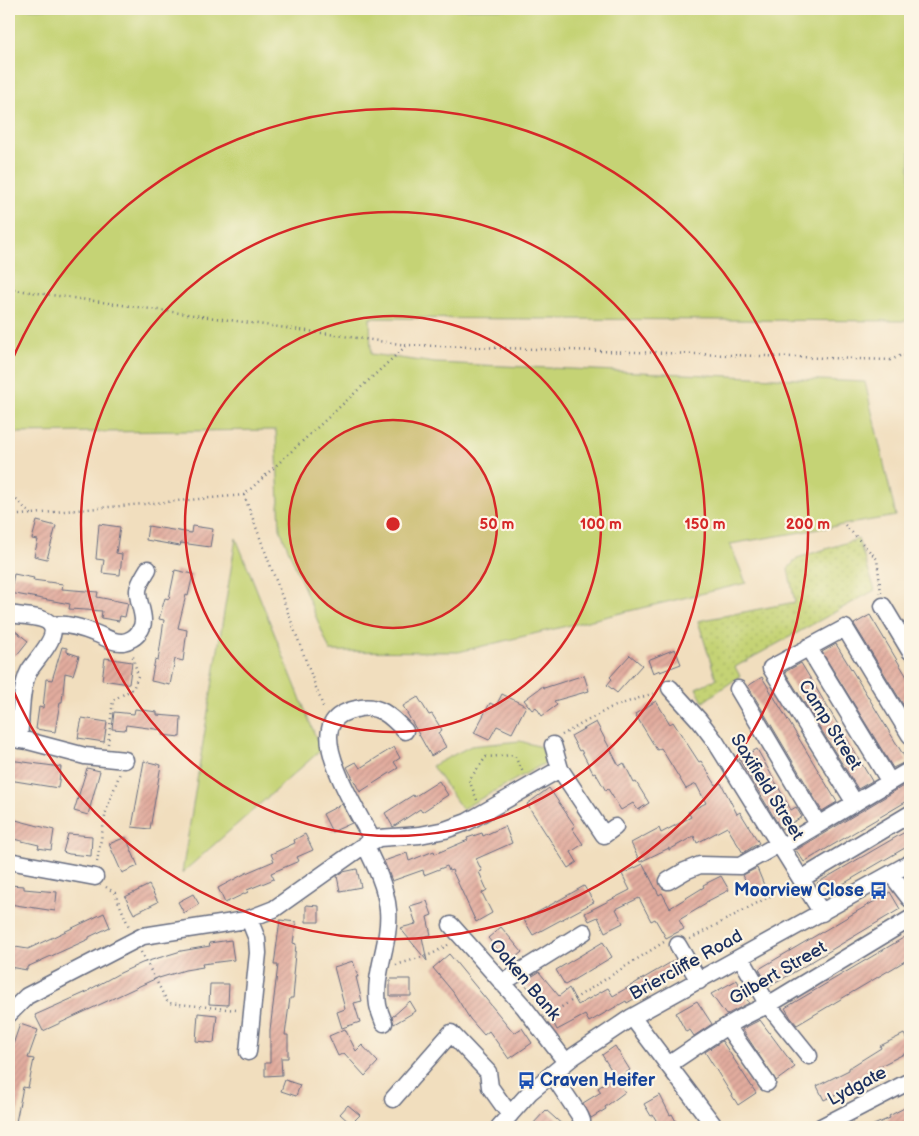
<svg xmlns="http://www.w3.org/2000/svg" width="919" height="1136" font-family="'Balsamiq Sans',sans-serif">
<defs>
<pattern id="garden-dots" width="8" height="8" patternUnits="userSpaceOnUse" patternTransform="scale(1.25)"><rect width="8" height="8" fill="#c5d375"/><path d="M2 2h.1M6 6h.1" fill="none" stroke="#a9b568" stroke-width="1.8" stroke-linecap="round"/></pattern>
<pattern id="building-hatch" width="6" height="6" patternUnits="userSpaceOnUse" patternTransform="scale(1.25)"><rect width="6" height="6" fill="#e2ac9e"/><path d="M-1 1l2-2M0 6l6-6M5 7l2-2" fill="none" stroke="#c1948a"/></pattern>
</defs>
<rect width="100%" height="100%" fill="#fcf5e5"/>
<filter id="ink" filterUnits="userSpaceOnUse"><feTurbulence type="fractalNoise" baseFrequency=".02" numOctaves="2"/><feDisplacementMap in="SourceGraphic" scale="10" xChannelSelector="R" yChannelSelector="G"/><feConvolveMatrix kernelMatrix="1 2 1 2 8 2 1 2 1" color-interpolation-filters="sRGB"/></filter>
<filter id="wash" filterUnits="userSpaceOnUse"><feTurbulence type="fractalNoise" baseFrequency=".0096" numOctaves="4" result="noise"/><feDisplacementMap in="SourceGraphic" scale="20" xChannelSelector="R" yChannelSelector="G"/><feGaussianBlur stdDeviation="1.12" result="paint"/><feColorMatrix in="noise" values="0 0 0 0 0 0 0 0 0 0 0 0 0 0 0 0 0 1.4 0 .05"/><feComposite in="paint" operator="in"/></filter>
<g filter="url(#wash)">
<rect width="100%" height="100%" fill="#f1debe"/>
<path fill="#c5d375" stroke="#70816a" d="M9 9H910V321L370 318 371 354 435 363 865 382 896 516 730 544 746 583 458 652 330 651 280 529 276 430 9 433Z
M236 538 321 750 182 873Z
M520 741 541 747 547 762 462 809 432 766 471 746Z"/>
<path fill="url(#garden-dots)" stroke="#70816a" d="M858 539 875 590 735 667 740 676 703 702 696 688 716 679 698 621 795 602 788 569 797 558Z"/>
<g id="blocks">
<path fill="url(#building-hatch)" d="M37 521 56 526 47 559 34 556 38 540 32 539Z
M99 524 120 527 116 553 122 554 120 575 102 573 104 560 96 559Z
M148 526 191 533 192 526 213 529 210 547 181 543 180 546 146 540Z
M175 570 193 574 188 596 186 595 178 628 187 630 183 661 175 659 170 685 151 681 155 660 158 661 164 620 159 619 165 598 169 599Z
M14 574 34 578 33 580 63 584 62 589 98 592 97 597 128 603 125 617 120 616 119 621 101 618 102 611 69 609 70 604 10 593Z
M870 615 910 682V716L854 624Z
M9 626 28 641 16 656 9 650Z
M836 644 907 761 893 768 822 652Z
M62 647 67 648V652L79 656 73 675 65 673 62 702H60L55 732 36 729 39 707 43 708 46 679 52 680Z
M675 649 681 664 660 672V670L653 673 648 660Z
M630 655 642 665 617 693 607 685 612 679 610 677Z
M105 658 132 662 129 684 102 680Z
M801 663 872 781 858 789 785 672Z
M584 675 589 691 554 701 557 705 542 716 536 707 532 710 524 700 543 686 544 688Z
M762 677 837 802 822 811 748 686Z
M502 694 526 706 512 733 497 726 489 740 474 733 490 703 496 706Z
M418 697 429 715 432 714 442 730 438 733 446 747 431 756 403 706Z
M656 701 670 724 673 722 699 762 701 761 716 785 721 783 737 814 740 812 759 843 743 853 727 827 697 843 694 836 669 850V848L640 862 631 843 659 828 661 833 691 817 688 812 706 803 696 784 686 789 661 748 657 750 635 714Z
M135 709 157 712V715L181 717 180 737 162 735 163 730 126 725 125 730 112 729 114 712 134 714Z
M82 718 107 722 104 742 78 738Z
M596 722 619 766 624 763 634 783 636 782 649 803 638 810 633 803 621 810 608 789 606 791 595 772 593 773 581 750 579 751 571 736Z
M394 747 400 758 394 762 398 768 360 792 347 767 356 762 360 768Z
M757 749 791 810 796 807 802 817 781 829 739 759Z
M9 760 61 767 58 788 9 780Z
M144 761 161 765 150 829 132 827Z
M87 768 100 771 88 815 74 811Z
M439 781 448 795 422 812 420 809 393 827 385 813 413 795 414 797Z
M910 782V803L909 800 804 862 796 850Z
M549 788 575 826 572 828 583 844 571 852 577 862 568 868 527 804Z
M342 804 352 823 332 832 323 814Z
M12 819 54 830 51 850 38 848 39 845 9 838Z
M505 826 512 843 476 859 482 871 479 872 487 890 482 893 492 913 476 922 452 870 449 871 447 866 424 875 423 870 392 881 384 861 407 853 409 861 434 851 435 854 468 840 467 838 482 833 483 836Z
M910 829V845L824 895 817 883Z
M68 834 92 836 91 856 69 854 63 852Z
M305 834 313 850 297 857 299 861 271 873 274 879 247 890 248 892 225 903 218 888 246 873 274 861 271 854 295 843 294 840Z
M126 837 138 866 122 873 109 844Z
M643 864 659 895 662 893 670 908 704 887 703 885 721 876 729 890 706 902V904L679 920 684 929 666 938 655 919 651 921 639 898 616 909 623 923 605 932 598 917 589 921 585 913 630 890 622 874Z
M757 868 764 885 750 891 743 875Z
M357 869 361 887 340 891 337 876 343 872Z
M9 885 24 886V889L57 892 55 911 9 904Z
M149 885 158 902 134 914 125 897Z
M584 886 594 902 533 935 524 920Z
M890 892 900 909 769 987 759 969Z
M193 894 199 904 184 913 178 902Z
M427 901 432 915 427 917 431 935 422 937 427 961 400 928 416 924 410 906Z
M306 905 319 906V922H306Z
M104 913 110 927 89 937V939L27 967V970L9 967V946L28 949Z
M280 920 296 922 293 943 296 944 293 975H295L293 998H290L285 1035H288V1058H281L282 1075 265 1076V1063H270V1030L278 965H274Z
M501 927 522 952 509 963 488 938Z
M910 934V958L797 1025 791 1018 785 1008Z
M231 940 234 960 202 964 203 967 185 970 159 978V977L43 1031 35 1015 89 991V990L118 974 142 963 181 951 210 946 209 943Z
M603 942 612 957 565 985 556 970Z
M449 954 514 1033 522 1028 532 1043 509 1059 489 1031 484 1035 470 1019 453 992 433 968Z
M675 960 682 971 627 1003 626 1001 589 1022 585 1015 557 1030 551 1018 554 1017 523 982 539 972 559 996 569 988 578 1005 608 988 613 996Z
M353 961 358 977H356L362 1001 354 1003 360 1022 342 1028 337 1012 345 1009 334 967Z
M390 979H411V996H390Z
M737 980 749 1003 726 1015 711 994Z
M210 984H229L228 1005 209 1004Z
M410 1001 416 1011 394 1024 392 1017Z
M697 1001 712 1024 694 1036 690 1030 686 1032 676 1013Z
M198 1013 217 1015 214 1043 196 1041Z
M760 1020 795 1067 776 1081 742 1029Z
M20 1024 38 1030 28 1058 34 1059 28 1088 23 1087 15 1127H9V1056Z
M345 1029 356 1051 362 1045 378 1062 365 1076 344 1053 338 1056 329 1036Z
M904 1034 910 1046V1051L878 1067 879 1068 849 1088 824 1100 817 1086 849 1070V1068L881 1048 880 1046Z
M722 1041 756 1093 738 1105 705 1052Z
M615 1046 630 1070 617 1079 602 1055Z
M614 1077 625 1092 605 1107 606 1109 591 1118 583 1103 601 1092 598 1088Z
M285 1080 300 1085 296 1096 281 1091Z
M660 1095 670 1115 672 1114 679 1127H660L653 1115 651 1116 644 1104Z
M348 1105 360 1115 351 1124 340 1114Z
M910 1105V1122L901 1127H869L890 1118 889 1116Z
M546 1110 565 1127H530Z"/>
</g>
</g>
<g filter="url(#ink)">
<use href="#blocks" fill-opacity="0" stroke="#666c80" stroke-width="1"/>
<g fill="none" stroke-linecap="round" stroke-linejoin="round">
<defs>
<path id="minor" d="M883 606 910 651
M9 614C19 616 44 616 50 624 61 636 35 660 29 671 20 688 21 720 19 740
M51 625C67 623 82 628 97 634 105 637 113 643 123 642 129 641 136 637 139 632 149 620 137 604 138 590 139 583 144 576 148 569
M808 647 890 782
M670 688 699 720 715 741 822 913
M738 689 818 824
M9 738 28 741 85 756 125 760
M553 745 560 769 604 835 615 827
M855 803 771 668 845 628 910 735
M373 841C360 816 316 747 333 722 338 714 347 711 356 709 378 703 391 716 405 731
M365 845C375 865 386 887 388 910 391 942 373 973 378 1005 379 1011 382 1017 384 1023
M781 847 910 770
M9 861 95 877
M891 874 910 899
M801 879 910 814
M668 881 685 871 700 865 740 866 779 844
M451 925 524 1007 566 1062
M678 945 699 981
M741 958 768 1005 809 1056
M502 983 584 932
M9 1014 27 996 143 936 246 920 274 909 360 848 379 838 420 835 445 830 467 822 560 769
M632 1017 715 1127
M727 1026 767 1083
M248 1052 258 953 257 939 249 919
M668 1065C700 1044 732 1020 768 1005L910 919
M552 1074 580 1116 582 1121 581 1127
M393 1099 451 1033 488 1072 490 1087 510 1115
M499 1127 530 1092 574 1056 632 1017 910 863
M821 1127 910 1081"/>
</defs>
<use href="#minor" stroke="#666c80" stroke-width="19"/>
<path stroke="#666c80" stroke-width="2.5" stroke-dasharray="1 4" stroke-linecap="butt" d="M9 289 407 345 891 360 902 355 910 356
M9 493 32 515
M244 495 324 709
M9 516 244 495 407 345
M845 525 877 559 881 593
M562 735 610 708 657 692
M108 744 113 700 133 689 138 676 132 653
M477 800 469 780 486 757 514 755 524 774
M97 862 106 811 120 773
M106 887 115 893 129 927
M690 939 789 886
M141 952 168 1003 237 1010
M396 965 432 954 448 945
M549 1015 664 942"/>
<use href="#minor" stroke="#fff" stroke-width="16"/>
</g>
</g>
<circle cx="393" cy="524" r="104" fill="#d62828" fill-opacity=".12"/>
<g fill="none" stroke="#d62828" stroke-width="2.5">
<circle cx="393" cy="524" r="104"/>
<circle cx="393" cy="524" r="208"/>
<circle cx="393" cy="524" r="312"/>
<path d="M10 365A415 415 0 1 1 10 683"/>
</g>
<defs>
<symbol id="bus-bare" viewBox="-9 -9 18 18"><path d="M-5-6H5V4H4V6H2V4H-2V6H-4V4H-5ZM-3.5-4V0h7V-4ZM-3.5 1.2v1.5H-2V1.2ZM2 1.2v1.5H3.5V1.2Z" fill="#1a4fb4" stroke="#fcf5e5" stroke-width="2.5" paint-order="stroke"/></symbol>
</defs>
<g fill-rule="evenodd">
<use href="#bus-bare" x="866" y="878" width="25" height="25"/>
<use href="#bus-bare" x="514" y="1068" width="25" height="25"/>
</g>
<g text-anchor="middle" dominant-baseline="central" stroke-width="4.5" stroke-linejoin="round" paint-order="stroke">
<g font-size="18" fill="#1b2f5e" stroke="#fcf5e5">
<text transform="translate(830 725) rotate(58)">Camp Street</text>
<text transform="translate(767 787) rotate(58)">Saxifield Street</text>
<text transform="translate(686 965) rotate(-29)">Briercliffe Road</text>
<text transform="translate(778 973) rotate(-30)">Gilbert Street</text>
<text transform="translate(525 980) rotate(50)">Oaken Bank</text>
<text transform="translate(857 1086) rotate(-28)">Lydgate</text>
</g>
<g font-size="18" font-weight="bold" fill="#164399" stroke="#fcf5e5" text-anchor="end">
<text x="864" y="890">Moorview Close</text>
<text x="540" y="1080" text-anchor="start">Craven Heifer</text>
</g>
</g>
<circle cx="393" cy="524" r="8" fill="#d62828" stroke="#fcf5e5" stroke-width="2.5"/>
<g font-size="15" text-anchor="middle" font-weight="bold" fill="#d62828" stroke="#fcf5e5" stroke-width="4.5" stroke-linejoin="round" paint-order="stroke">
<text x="497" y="529">50 m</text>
<text x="601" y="529">100 m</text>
<text x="705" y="529">150 m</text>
<text x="808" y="529">200 m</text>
</g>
<rect width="919" height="1136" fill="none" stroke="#fcf5e5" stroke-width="30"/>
</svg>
